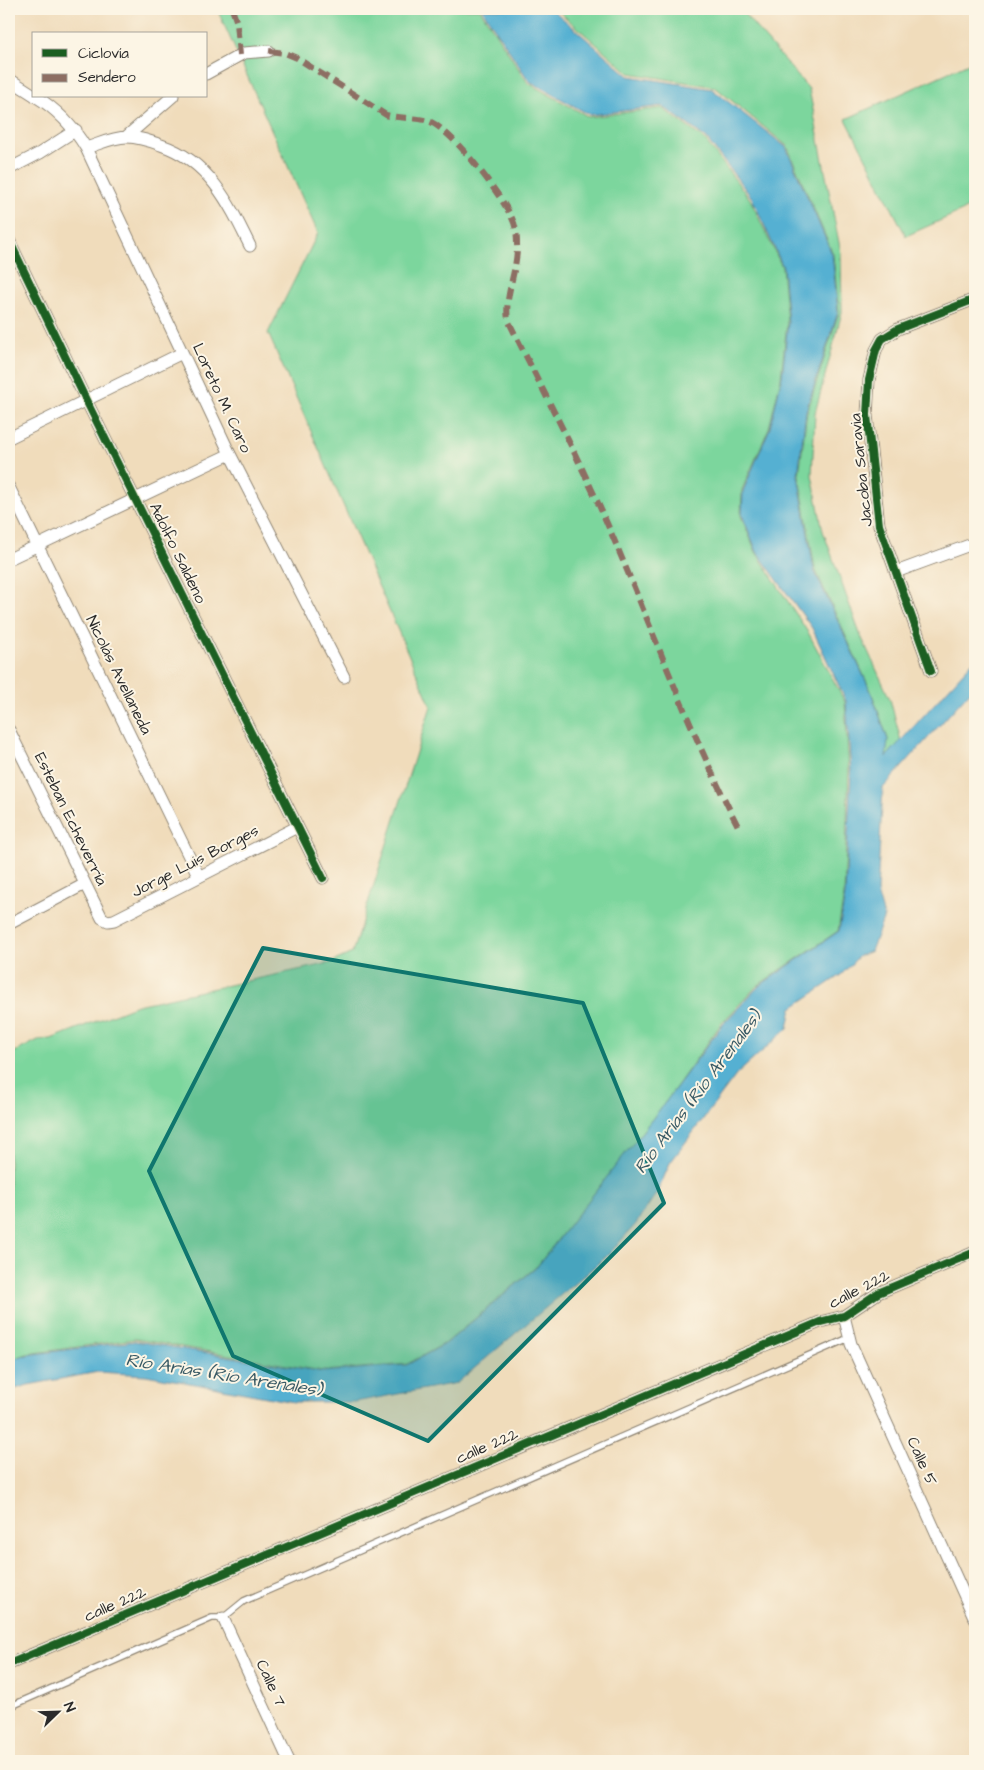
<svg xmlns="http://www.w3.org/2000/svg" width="984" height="1770" font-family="'Architects Daughter',sans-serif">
<rect width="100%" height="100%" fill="#fcf5e5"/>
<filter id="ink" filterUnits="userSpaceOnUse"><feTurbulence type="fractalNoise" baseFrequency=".02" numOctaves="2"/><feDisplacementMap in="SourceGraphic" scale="10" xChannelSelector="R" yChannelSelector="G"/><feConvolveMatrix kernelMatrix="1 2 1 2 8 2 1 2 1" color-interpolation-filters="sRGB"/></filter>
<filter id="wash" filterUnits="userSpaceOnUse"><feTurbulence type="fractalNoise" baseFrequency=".0096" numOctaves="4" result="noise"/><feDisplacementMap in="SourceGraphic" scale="20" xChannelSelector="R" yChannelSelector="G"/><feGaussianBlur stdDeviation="1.12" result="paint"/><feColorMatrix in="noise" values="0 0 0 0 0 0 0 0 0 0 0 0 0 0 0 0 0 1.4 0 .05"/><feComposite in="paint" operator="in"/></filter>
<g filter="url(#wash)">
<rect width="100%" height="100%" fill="#f0dcbb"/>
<path fill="#7cd69d" stroke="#548064" d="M217 9H480L528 83 589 117 662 108 705 140 750 199 782 267 787 322 781 378 769 428 742 490 741 516 756 552 809 634 845 702 849 771 844 895 838 931 757 986 721 1024 667 1100 537 1266 447 1342 407 1364 323 1371 135 1339 27 1354 9 1360V1055L38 1040 51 1039 137 1005 330 963 352 953 431 706 268 333 318 233Z
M556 9H740L809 89 841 253 842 312 815 413 812 475 823 531 860 634 890 699 901 741 886 757 888 739 871 691 815 569 799 475 807 412 839 312 833 254 787 146 715 87 629 73Z
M975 60V205L906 236 846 119Z"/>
<path fill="#54b0d2" stroke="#406e7e" d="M482 9H552L629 76 712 89 786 147 832 254 838 312 806 411 798 475 814 570 871 692 888 740 886 757 975 659V686L883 788 877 892 884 917 871 951 859 956 842 974 792 1008 788 1028 737 1074 670 1163 658 1191 636 1224 608 1255 457 1383 355 1402H294L146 1375 98 1372 28 1385 9 1391V1360L27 1355 135 1341 323 1372 407 1365 447 1343 537 1267 667 1100 723 1024 759 986 839 931 845 895 851 771 846 701 812 628 757 552 742 515 743 491 770 428 782 377 788 322 783 267 752 198 706 138 662 106 590 115 529 81Z"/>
</g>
<g filter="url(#ink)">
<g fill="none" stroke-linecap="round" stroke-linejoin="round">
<defs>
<path id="lane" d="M9 1707 212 1618H223L244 1601 849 1338"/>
<path id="street" d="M206 74 244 53 269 51
M9 79 34 95
M35 96C58 110 73 126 86 148L230 454 344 677
M126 137 173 96
M86 148C99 144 113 137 127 137 139 137 150 141 161 145 209 161 229 203 250 246
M9 169 40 153 76 130
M9 240 86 400 323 878
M9 438 182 353
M9 487 199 877
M9 559 230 454
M896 572 975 543
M931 671 879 525 867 415 869 380 876 350 882 339 898 329 975 299
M9 730 102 918 108 921 114 920 297 827
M9 924 85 884
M844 1316 851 1344 975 1619
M223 1618 289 1761
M9 1664 820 1322 844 1316 878 1293 975 1252"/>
</defs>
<use href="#lane" stroke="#8e8473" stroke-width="8"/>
<use href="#street" stroke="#8e8473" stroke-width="13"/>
<use href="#lane" stroke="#fff" stroke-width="5.5"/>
<use href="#street" stroke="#fff" stroke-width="11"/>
<path stroke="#8d6e63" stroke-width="6" stroke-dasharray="12 6" stroke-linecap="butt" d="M232 9 237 23 240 55
M269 51 285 53 297 58 386 115C401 119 420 117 431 122 455 134 500 193 512 218 516 226 517 235 517 244 518 270 504 295 508 320 538 381 570 441 598 503 647 612 685 724 740 830"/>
<defs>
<path id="cycleway" d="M9 240 86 400 323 878
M931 671 879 525 867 415 869 380 876 350 882 339 898 329 975 299
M9 1664 820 1322 844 1316 878 1293 975 1252"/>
</defs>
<use href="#cycleway" stroke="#fcf5e5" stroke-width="11"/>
<use href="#cycleway" stroke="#1b5e20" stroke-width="8"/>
</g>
</g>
<path fill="#0f766e" fill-opacity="0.2" stroke="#0f766e" stroke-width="4" stroke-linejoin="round" d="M263 948 583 1003 664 1203 428 1441 233 1356 149 1171Z"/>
<g text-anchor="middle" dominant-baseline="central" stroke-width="4" stroke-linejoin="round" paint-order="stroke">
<g font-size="16" fill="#2b2b2b" stroke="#fcf5e5">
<text transform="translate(222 398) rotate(65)">Loreto M. Caro</text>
<text transform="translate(861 470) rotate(-96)">Jacoba Saravia</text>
<text transform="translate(178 553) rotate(64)">Adolfo Saldeno</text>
<text transform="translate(119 675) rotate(64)">Nicolás Avellaneda</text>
<text transform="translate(71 819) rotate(64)">Esteban Echeverría</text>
<text transform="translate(195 861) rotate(-27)">Jorge Luis Borges</text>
<text transform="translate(859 1289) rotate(-27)">calle 222</text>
<text transform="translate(487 1446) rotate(-23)">calle 222</text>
<text transform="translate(922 1461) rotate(66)">Calle 5</text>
<text transform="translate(115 1604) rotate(-23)">calle 222</text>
<text transform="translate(271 1683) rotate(65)">Calle 7</text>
</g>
<g font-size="18" font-style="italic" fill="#395a65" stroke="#fcf5e5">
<text transform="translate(698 1092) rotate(-53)">Río Arias (Río Arenales)</text>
<text transform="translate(224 1375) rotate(9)">Río Arias (Río Arenales)</text>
</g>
</g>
<rect width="984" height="1770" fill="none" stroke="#fcf5e5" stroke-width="30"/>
<rect x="32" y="32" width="175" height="65" fill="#fcf5e5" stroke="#a8a49b"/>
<rect x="42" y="49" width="25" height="8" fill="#1b5e20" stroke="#a8a49b"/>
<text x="78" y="58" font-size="15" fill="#2b2b2b">Ciclovía</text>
<rect x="42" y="74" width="25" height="8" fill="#8d6e63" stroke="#a8a49b"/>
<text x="78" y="82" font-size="15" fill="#2b2b2b">Sendero</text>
<g transform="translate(58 1712) rotate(67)" stroke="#fcf5e5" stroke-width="4" paint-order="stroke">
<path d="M0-4L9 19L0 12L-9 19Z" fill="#2b2b2b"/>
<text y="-8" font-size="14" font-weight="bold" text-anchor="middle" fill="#2b2b2b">N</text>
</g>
</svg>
